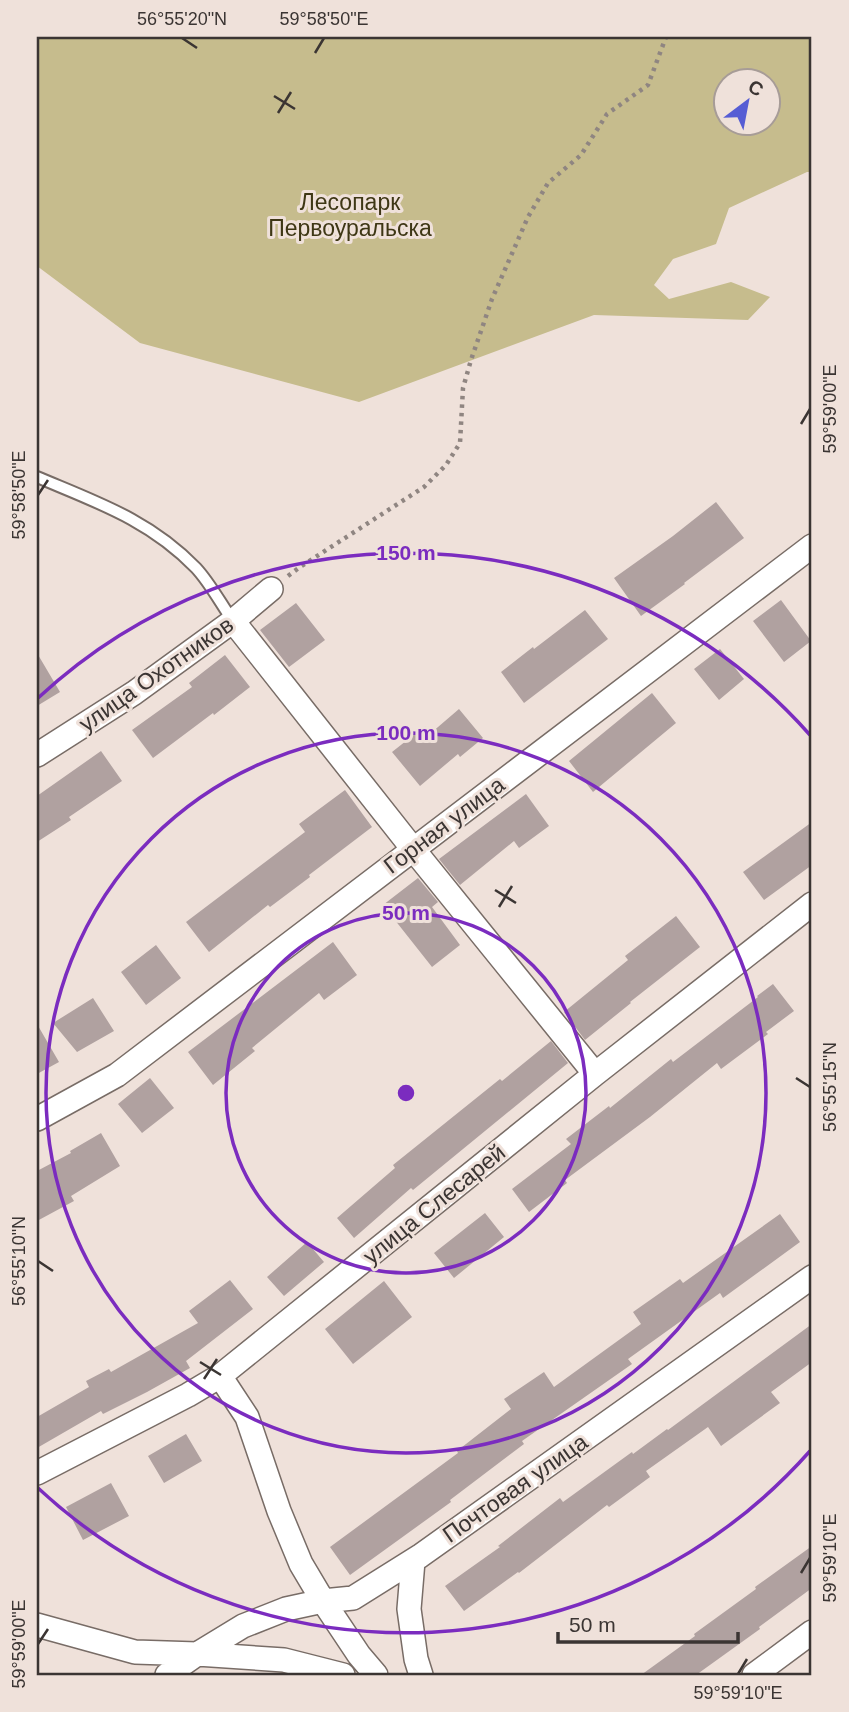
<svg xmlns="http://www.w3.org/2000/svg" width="849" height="1712" font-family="Helvetica,sans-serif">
<rect width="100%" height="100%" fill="#efe1da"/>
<path fill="#c6bc8d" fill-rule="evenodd" d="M37 37H812V172H807L729 208 716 244 673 259 654 285 669 299 731 282 770 297 748 320 594 315 359 402 140 343 37 266ZM726 80H768V122H726Z"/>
<path fill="#b0a1a0" d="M716 502 744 538 684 583 685 584 641 616 614 578 673 536Z
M781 600 811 641 784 662 753 621Z
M296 603 325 640 289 667 260 630Z
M585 610 608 639 524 703 501 672 533 647 534 649Z
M720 649 744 679 719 700 694 669Z
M37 653 60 692 37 706Z
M225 655 250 687 214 715 213 713 153 758 132 730 192 687 189 683Z
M652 693 676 723 593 792 569 761Z
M459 709 483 738 460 757 458 754 420 786 392 752 425 726 431 733Z
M101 751 122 781 69 817 71 820 37 842V796Z
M345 790 372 827 309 875 310 877 270 907 268 905 209 952 186 922 305 832 299 824Z
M526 794 549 826 519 848 514 841 460 885 439 859Z
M812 822V865L764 900 743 872Z
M418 878 438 902 432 907 460 945 432 967 383 905Z
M676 916 700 947 630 1002 631 1003 585 1040 564 1012 628 960 625 956Z
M333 942 357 975 324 1000 319 993 252 1048 255 1051 213 1085 188 1052Z
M156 945 181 978 146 1005 121 972Z
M773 984 794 1011 766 1032 768 1034 721 1069 717 1063 650 1117 565 1180 567 1183 529 1212 512 1189 571 1144 566 1139 609 1106 610 1108 671 1059 673 1062 758 997 757 996Z
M93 998 114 1031 77 1052 53 1023Z
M37 1024 59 1062 37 1074Z
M551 1041 568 1063 413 1190 411 1188 354 1238 337 1218 395 1168 393 1165 500 1079 502 1081Z
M150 1078 174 1108 142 1133 118 1104Z
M101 1133 120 1166 71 1196 74 1201 37 1221V1171L71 1153 70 1151Z
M485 1213 504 1237 454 1278 434 1253Z
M780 1214 800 1242 723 1298 720 1293 628 1359 632 1364 522 1441 524 1444 450 1500 451 1502 350 1575 330 1547 458 1453 457 1451 511 1409 504 1399 544 1372 554 1387 641 1324 633 1312 680 1279 683 1283Z
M307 1242 324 1262 284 1296 267 1277Z
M230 1280 253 1309 186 1361 190 1368 147 1392 103 1414 101 1411 37 1448V1417L89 1387 86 1381 109 1369 111 1372 198 1323 189 1311Z
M384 1281 412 1317 353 1364 325 1329Z
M812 1324V1362L771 1392 780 1403 721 1446 708 1427 646 1471 650 1477 609 1507 607 1505 519 1573 518 1572 464 1611 445 1586 500 1547 498 1546 560 1498 563 1502 632 1452 633 1454 667 1429 668 1430Z
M186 1434 202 1461 164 1483 148 1456Z
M111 1483 129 1516 83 1540 66 1507Z
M812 1546V1588L759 1627 760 1629 696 1675H641L695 1636 694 1634 756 1589 755 1587Z"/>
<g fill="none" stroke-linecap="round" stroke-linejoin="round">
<defs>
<path id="service" d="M37 477C96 502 150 520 196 568 210 583 221 604 233 621"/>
<path id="minor" d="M233 621 413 849 595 1074
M37 755 134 693 233 621 271 589
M37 1119 117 1075 812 546
M220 1376 247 1417 279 1511 301 1564 323 1601 359 1655 376 1675
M37 1473 188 1395 220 1376 595 1074 812 904
M413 1561 409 1609 416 1659 421 1675
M37 1625 135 1652 197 1654 284 1660 343 1675
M167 1675 197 1654 243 1626 286 1609 323 1601 353 1598 420 1556 812 1277
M754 1675 812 1632"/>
</defs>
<use href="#service" stroke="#786c66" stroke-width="14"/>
<use href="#minor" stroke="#786c66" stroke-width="26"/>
<path stroke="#8f8581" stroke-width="4.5" stroke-dasharray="3.5 5" stroke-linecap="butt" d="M288 576 300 567 424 487 446 465 460 443 463 388 471 360 492 299 528 217 548 183 581 155 607 114 648 85 666 37"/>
<use href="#service" stroke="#fff" stroke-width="10"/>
<use href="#minor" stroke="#fff" stroke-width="23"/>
</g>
<path fill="none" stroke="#3b3533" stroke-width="2.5" d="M182 38 197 48M315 53 324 38M274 96 295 109M278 113 291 92M801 424 810 409M38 495 48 480M495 890 516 903M499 907 512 886M796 1078 810 1087M38 1261 53 1271M200 1362 221 1375M204 1379 217 1359M801 1573 810 1558M38 1644 48 1629M738 1674 747 1659"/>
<g fill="none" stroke="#7b2cbf" stroke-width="3.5">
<circle cx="406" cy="1093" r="180"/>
<circle cx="406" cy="1093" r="360"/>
<path d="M810 1451A540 540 0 0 1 38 1488M38 698A540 540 0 0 1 810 735"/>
</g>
<g text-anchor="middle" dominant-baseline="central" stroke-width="6" stroke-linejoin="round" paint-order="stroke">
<g font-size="23" fill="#3e3715" stroke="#efe1da">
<text x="350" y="202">Лесопарк<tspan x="350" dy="26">Первоуральска</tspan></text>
</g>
<g font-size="23" fill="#3b3533" stroke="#efe1da">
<text transform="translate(156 674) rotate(-35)">улица Охотников</text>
<text transform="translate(444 825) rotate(-37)">Горная улица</text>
<text transform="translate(434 1204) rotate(-39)">улица Слесарей</text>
<text transform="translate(515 1488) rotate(-35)">Почтовая улица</text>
</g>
</g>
<circle cx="406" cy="1093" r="10" fill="#7b2cbf" stroke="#efe1da" stroke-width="3.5"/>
<g font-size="21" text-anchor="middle" font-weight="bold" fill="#7b2cbf" stroke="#efe1da" stroke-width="6" stroke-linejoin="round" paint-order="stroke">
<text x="406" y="560">150 m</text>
<text x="406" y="740">100 m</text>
<text x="406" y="920">50 m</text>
</g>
<rect width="849" height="1712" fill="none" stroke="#efe1da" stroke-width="77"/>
<g transform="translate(747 102) rotate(32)"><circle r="33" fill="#efe1da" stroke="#a79c97" stroke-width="2"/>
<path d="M0-5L12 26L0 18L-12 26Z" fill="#565dd4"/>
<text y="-10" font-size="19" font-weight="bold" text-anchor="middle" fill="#3b3533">С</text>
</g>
<path d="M558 1632v10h180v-10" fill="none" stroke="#3b3533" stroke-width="3.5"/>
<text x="569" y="1632" font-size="21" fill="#3b3533" stroke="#efe1da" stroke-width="5" paint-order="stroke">50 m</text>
<rect x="38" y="38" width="772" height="1636" fill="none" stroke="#3b3533" stroke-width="2.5"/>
<g font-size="18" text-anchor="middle" fill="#3b3533">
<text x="182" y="25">56°55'20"N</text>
<text x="324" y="25">59°58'50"E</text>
<text transform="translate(830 409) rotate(-90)" y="6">59°59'00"E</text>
<text transform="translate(19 495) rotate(-90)" y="6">59°58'50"E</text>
<text transform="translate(830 1087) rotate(-90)" y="6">56°55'15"N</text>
<text transform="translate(19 1261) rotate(-90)" y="6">56°55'10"N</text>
<text transform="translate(830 1558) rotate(-90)" y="6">59°59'10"E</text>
<text transform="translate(19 1644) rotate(-90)" y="6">59°59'00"E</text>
<text x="738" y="1699">59°59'10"E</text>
</g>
</svg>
